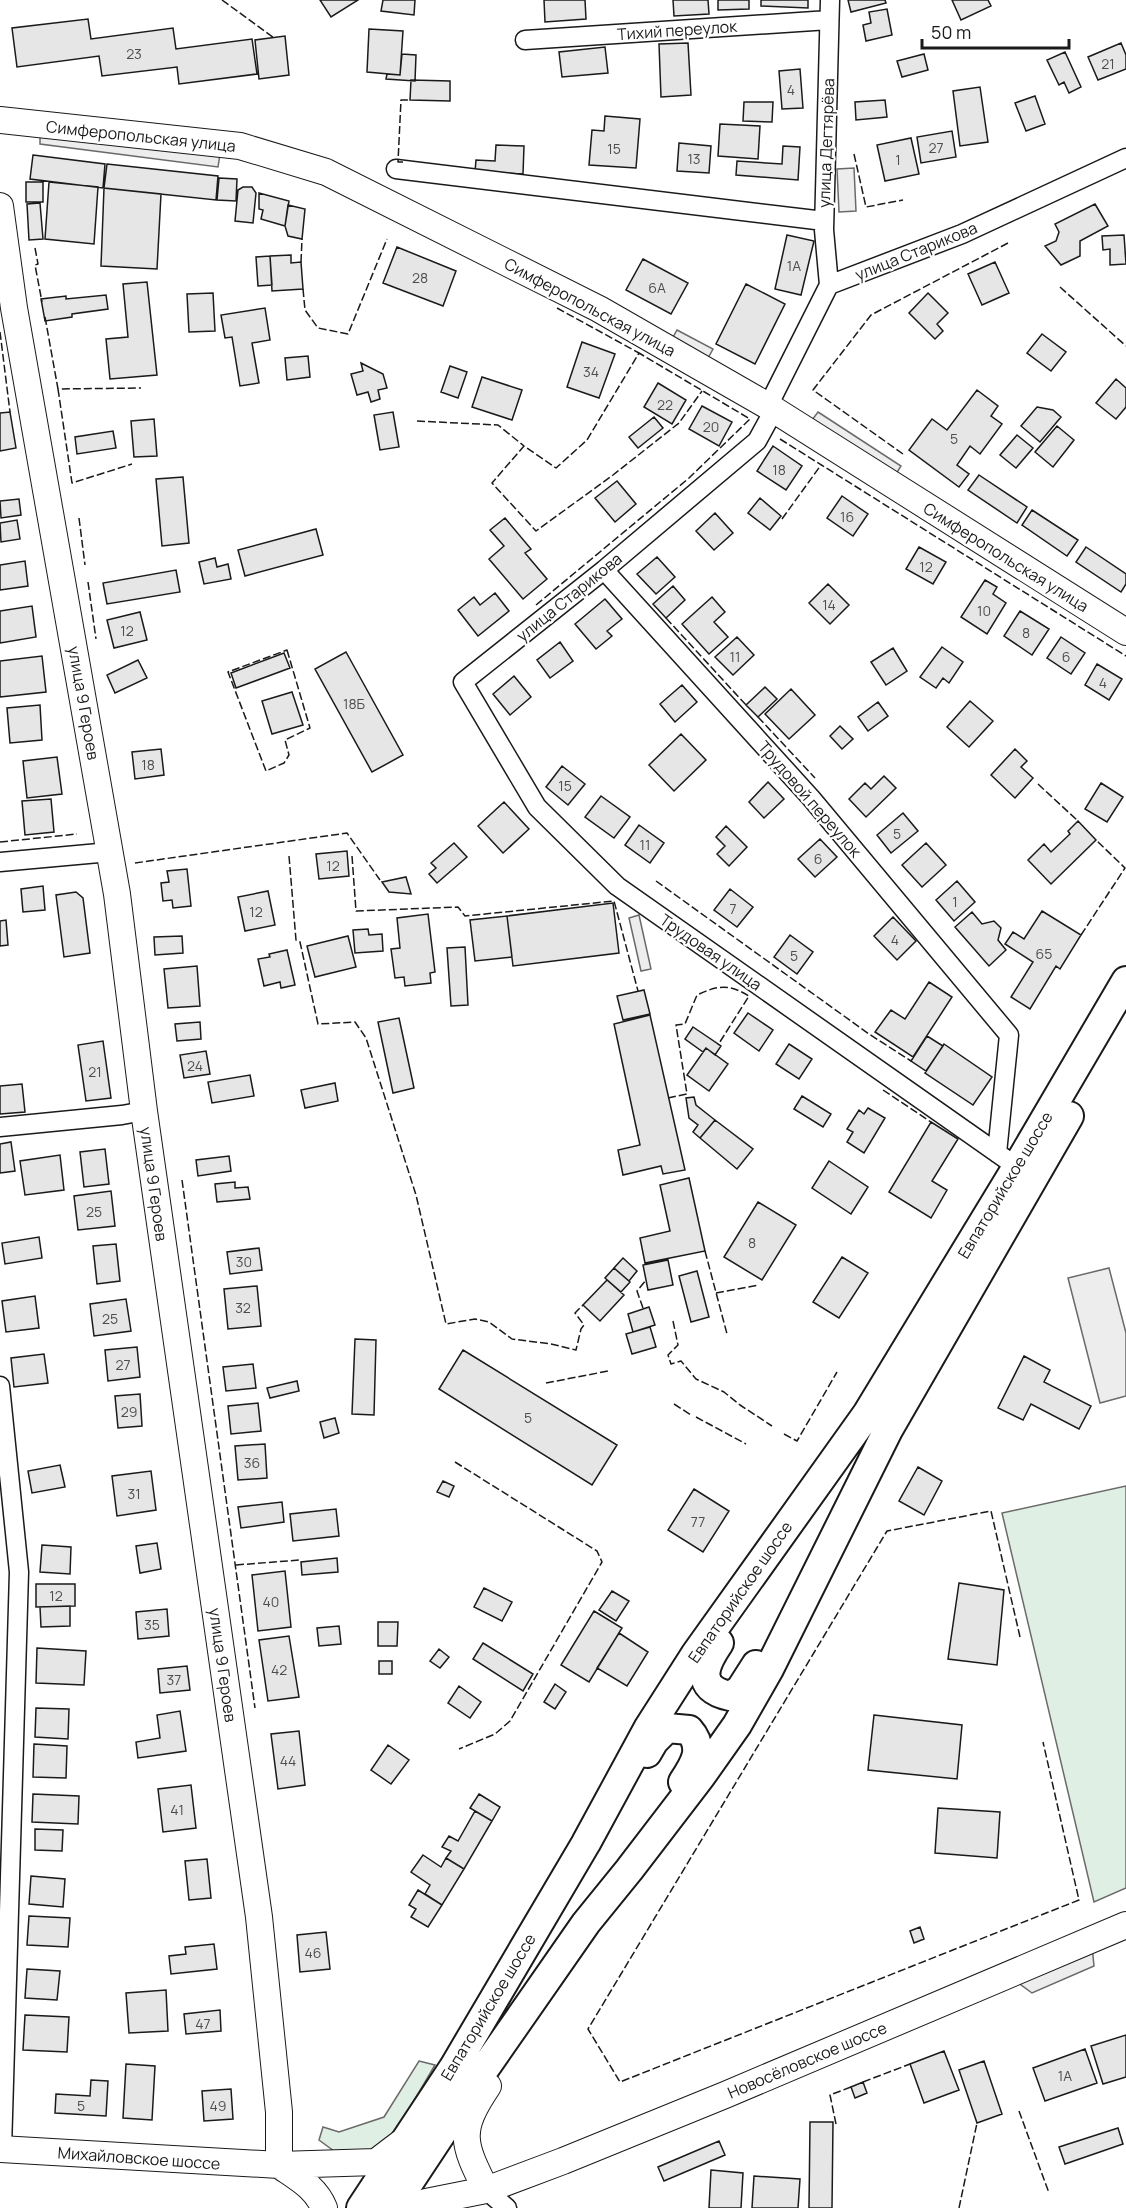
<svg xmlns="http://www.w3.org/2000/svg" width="1126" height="2208" font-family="Manrope,sans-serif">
<rect width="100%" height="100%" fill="#fff"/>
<path fill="#e0efe3" stroke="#6a6a6a" stroke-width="1.5" d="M1126 1486V1888L1094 1902 1002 1513Z
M419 2061 435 2065 385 2150 334 2151 319 2140 323 2127 339 2132 384 2117Z"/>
<path fill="#ededed" stroke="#6a6a6a" stroke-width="1.5" d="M40 134 220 154 218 167 40 144Z
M854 168 856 211 839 212 837 169Z
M677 330 713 349 708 358 672 339Z
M818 412 901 466 896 474 812 420Z
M639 915 651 969 641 971 629 918Z
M1109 1268 1126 1333V1396L1100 1403 1068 1278Z
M1092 1946 1094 1966 1032 1993 1013 1979Z"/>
<path fill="#e6e6e6" stroke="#1a1a1a" stroke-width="1.5" d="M320 0H358L331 17Z
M383 0H415L414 15 381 11Z
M544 0H585L586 19 545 22Z
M673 0H708L709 14 674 16Z
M718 0H749V9L718 10Z
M761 0H808V8L761 6Z
M848 0H885L886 3 851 12Z
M952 0H988L991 6 961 20Z
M887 9 892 35 866 41 863 25 871 23 869 12Z
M88 19 91 39 173 28 176 49 252 39 257 74 179 84 177 67 102 76 99 56 17 67 12 28Z
M369 29 403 31 400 75 367 72Z
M285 36 289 75 259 79 255 40Z
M688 43 691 95 661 97 659 44Z
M1121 43 1126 55V69L1098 80 1088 57Z
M605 47 608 73 562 77 559 52Z
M1065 52 1081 87 1069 93 1064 82 1059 85 1047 60Z
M402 54 416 55 415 81 386 79 387 74 400 75Z
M924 54 928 70 902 77 897 61Z
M800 69 803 108 782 109 779 71Z
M411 80 450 81V101L410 100Z
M980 87 988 142 960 146 953 91Z
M1035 96 1045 124 1026 131 1015 103Z
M885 100 887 117 856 120 855 102Z
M744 102H773L772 122 743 121Z
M605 116 640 119 636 168 589 165 592 130 604 131Z
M720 124 760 126 758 159 718 156Z
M952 131 956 157 921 163 917 137Z
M911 138 919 174 885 181 877 145Z
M679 143 711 146 709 173 677 171Z
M496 145 524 146 523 174 475 172 476 160 495 161Z
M783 146 800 147 798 180 736 175 737 161 782 164Z
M33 155 105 164 103 188 30 179Z
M107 164 218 176 216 200 104 188Z
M219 178 237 179 236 201 217 200Z
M26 182H43V202H26Z
M49 182 98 187 94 244 45 239Z
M243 187H252L256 193 253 223 235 221 238 190Z
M104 188 161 194 157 269 101 266Z
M259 193 289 201 285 226 261 219 263 210 259 209Z
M40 203 43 239 29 240 27 204Z
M1095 204 1108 226 1080 241V256L1061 265 1045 246 1056 241 1059 232 1055 224Z
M288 205 305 209 302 239 288 236 285 226Z
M787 235 814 241 801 295 775 289Z
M1124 235 1126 264 1110 265V249L1103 250 1102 236Z
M397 247 456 271 443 306 383 283Z
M291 255V263L301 262 303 289 272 291 270 256Z
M270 256 272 285 258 286 256 257Z
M643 259 688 283 671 314 626 290Z
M995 262 1009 293 982 305 968 274Z
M147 282 157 375 110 379 106 339 128 337 123 284Z
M746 284 785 304 755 364 716 344Z
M213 293 215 331 189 332 187 294Z
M928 293 948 313 937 324 943 331 935 339 909 313Z
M106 295 108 309 72 314V317L45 321 41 299 66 296V299Z
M265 308 270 340 252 343 259 383 240 386 232 337 225 338 221 315Z
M1042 334 1066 352 1051 371 1027 353Z
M582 342 615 354 599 398 567 387Z
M308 356 310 377 287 380 285 358Z
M361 363 383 374 387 388 378 390 380 399 371 402 368 392 357 395 351 374 363 371Z
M450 366 467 372 458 398 441 392Z
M482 377 522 390 512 420 472 407Z
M1116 379 1126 388V407L1116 419 1096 403Z
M658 383 686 400 672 424 644 407Z
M977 390 998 406 991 416 1002 424 980 454 970 446 957 465 969 474 959 487 909 450 932 419 947 430Z
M702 406 732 422 719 446 689 429Z
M1037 407 1053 410 1061 417 1040 442 1021 426Z
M10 412 16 448 0 451V413Z
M393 412 399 447 380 450 374 415Z
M654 417 663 428 638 448 629 437Z
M154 419 157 456 134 457 131 421Z
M1057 426 1074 440 1053 467 1035 452Z
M113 431 116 448 77 454 75 437Z
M1017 435 1033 448 1016 468 1000 455Z
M773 446 802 466 786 490 757 471Z
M979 475 1027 507 1017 523 968 490Z
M183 477 189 543 162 546 156 479Z
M617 481 636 504 615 522 595 498Z
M842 496 868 514 853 536 827 518Z
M760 498 781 516 770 530 748 513Z
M19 499 21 515 1 518 0 501Z
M1032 510 1078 540 1067 556 1022 525Z
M715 513 733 533 714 550 696 531Z
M505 518 531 549 525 553 547 579 523 599 489 559 504 546 490 530Z
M17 520 20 539 1 542 0 523Z
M316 529 323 555 245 576 238 550Z
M919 547 946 562 933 584 906 569Z
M1086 547 1126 574V584L1121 592 1076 562Z
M657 557 675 577 656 594 637 574Z
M215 558 217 567 228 564 231 579 204 584 199 562Z
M25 561 28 586 0 590V565Z
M176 570 180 592 107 604 103 583Z
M985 580 997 587 993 594 1006 603 987 634 961 617Z
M828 584 849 605 830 624 809 603Z
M673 586 685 600 666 618 653 604Z
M495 593 509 611 478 636 458 610 474 597 480 605Z
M712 597 725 612 714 622 728 637 709 654 682 624Z
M605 599 622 619 607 631 612 636 596 649 575 624Z
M32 606 36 637 0 643V611Z
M1020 611 1049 629 1032 655 1004 636Z
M140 612 147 640 114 648 107 620Z
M737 637 754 655 733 675 715 657Z
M1061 637 1085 653 1071 674 1047 658Z
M560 642 573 661 550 678 537 660Z
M942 647 963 662 949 683 943 678 936 688 920 677Z
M893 648 907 671 886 685 871 662Z
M346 652 403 755 372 772 315 669Z
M284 653 290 668 236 688 231 673Z
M42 656 46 692 0 697V661Z
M138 660 147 678 115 693 107 675Z
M1097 664 1122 679 1109 700 1085 685Z
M514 676 531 697 510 715 493 694Z
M682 685 697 702 675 722 660 704Z
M765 687 777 699 758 717 746 705Z
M791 689 815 715 789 739 765 714Z
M292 692 303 725 272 734 262 701Z
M970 701 993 721 969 747 947 727Z
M878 702 888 716 868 731 858 717Z
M40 705 42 740 10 743 7 708Z
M840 726 853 739 842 749 830 736Z
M681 734 706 760 674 791 649 765Z
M161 749 164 775 135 779 132 752Z
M1015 749 1027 761 1021 767 1033 778 1015 798 991 775Z
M57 757 62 794 27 798 23 761Z
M562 766 585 784 568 805 546 787Z
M884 776 896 788 866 817 849 799 865 783 871 789Z
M768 782 784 799 764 818 749 802Z
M1101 783 1123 797 1107 822 1085 809Z
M601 796 630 817 614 838 585 817Z
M51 799 54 832 25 835 22 801Z
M504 802 529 829 503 853 478 826Z
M903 813 918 831 891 853 877 835Z
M1078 821 1096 840 1051 884 1028 860 1044 844 1051 852 1070 834 1068 831Z
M639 825 664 843 650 863 625 845Z
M726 826 747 847 729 866 717 854 725 846 716 837Z
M820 839 837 857 815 877 798 859Z
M454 843 467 857 437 883 429 874 436 868 431 863Z
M926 843 946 865 922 887 902 865Z
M347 851 349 876 319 879 316 854Z
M187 869 191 906 173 908 172 900 163 901 161 883 169 882 167 871Z
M406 877 411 894 389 892 382 882Z
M957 881 975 902 954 921 936 900Z
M43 886 45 910 23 912 21 889Z
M730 889 753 907 737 927 714 910Z
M268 891 275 925 245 931 238 897Z
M76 892 83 898 90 953 64 957 56 895Z
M613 903 619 953 513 966 507 916Z
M1042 911 1081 935 1060 969 1056 966 1030 1009 1011 997 1033 962 1005 944 1013 932 1024 939Z
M972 912 982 924 994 921 1001 928 998 940 1006 950 989 966 955 927Z
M428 914 435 972 430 973 431 983 405 986 404 977 395 978 391 949 400 948 397 918Z
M507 916 512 957 475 961 470 920Z
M893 917 916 941 897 960 874 936Z
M6 920 8 945 0 946V921Z
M368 929 369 935 382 934 383 951 355 953 353 930Z
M790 935 813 952 797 974 774 957Z
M182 936 183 953 155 955 154 937Z
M348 936 356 967 315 977 307 946Z
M465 947 468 1005 451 1006 447 948Z
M287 950 295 985 281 988 280 982 264 986 258 959 270 957 269 954Z
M197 966 200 1006 168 1008 164 969Z
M929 982 952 997 913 1057 875 1032 891 1010 905 1019Z
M644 990 650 1014 623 1020 617 996Z
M748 1013 773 1030 759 1051 734 1033Z
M650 1015 685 1170 663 1174 661 1166 623 1175 618 1150 640 1145 614 1024Z
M399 1018 414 1088 393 1093 378 1022Z
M200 1022 201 1039 177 1041 175 1024Z
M693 1027 721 1046 715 1055 706 1048 703 1052 685 1039Z
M927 1036 943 1046 926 1071 911 1061Z
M103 1041 111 1098 86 1101 78 1045Z
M789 1044 812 1059 799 1079 776 1064Z
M944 1044 992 1077 973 1105 925 1073Z
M706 1048 728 1064 709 1091 687 1075Z
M206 1051 210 1074 184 1078 180 1055Z
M250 1075 254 1096 212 1103 208 1082Z
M335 1083 338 1101 305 1108 301 1090Z
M22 1084 25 1112 0 1114V1086Z
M802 1096 831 1114 823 1127 794 1109Z
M694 1097 696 1105 715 1120 700 1138 693 1132 698 1125 689 1118 686 1098Z
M868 1108 885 1118 864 1153 847 1142 853 1132 847 1129 859 1110 864 1114Z
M715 1120 753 1149 737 1169 700 1138Z
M931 1122 958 1139 932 1181 947 1190 931 1218 889 1192Z
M11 1142 15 1171 0 1173V1144Z
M105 1149 109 1184 84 1187 80 1152Z
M60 1155 64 1190 25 1195 20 1161Z
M229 1156 231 1171 198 1176 196 1160Z
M829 1161 868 1187 851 1214 812 1188Z
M689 1178 705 1251 645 1263 640 1238 670 1231 660 1185Z
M235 1182V1188L248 1187 250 1199 217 1202 215 1184Z
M111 1191 115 1226 78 1230 74 1196Z
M758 1202 796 1225 762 1280 724 1257Z
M39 1237 42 1258 5 1264 2 1243Z
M116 1244 120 1281 97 1284 93 1246Z
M259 1248 262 1270 230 1274 227 1252Z
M842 1257 868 1273 839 1318 813 1302Z
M623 1258 637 1271 629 1281 614 1268Z
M668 1260 673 1285 648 1290 643 1265Z
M614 1268 630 1282 621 1292 605 1278Z
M697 1271 709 1317 691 1322 679 1276Z
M607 1280 624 1295 600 1321 583 1305Z
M257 1286 261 1326 228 1329 224 1289Z
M35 1296 39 1328 6 1332 2 1301Z
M126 1299 131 1331 94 1336 90 1304Z
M649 1307 655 1325 633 1332 628 1314Z
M650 1327 656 1347 632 1354 626 1334Z
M355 1339 376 1340 374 1415 352 1414Z
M137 1347 140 1377 108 1381 105 1350Z
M463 1350 617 1445 592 1485 439 1389Z
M44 1354 48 1383 14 1387 11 1358Z
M1024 1356 1050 1370 1044 1382 1091 1406 1079 1429 1031 1404 1023 1420 998 1408Z
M253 1364 256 1388 226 1391 223 1367Z
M297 1381 299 1391 270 1398 267 1388Z
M140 1394 142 1426 118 1428 115 1396Z
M258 1403 261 1431 231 1434 228 1406Z
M335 1418 339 1433 324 1438 320 1422Z
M265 1444 267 1478 238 1480 235 1446Z
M60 1465 65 1487 32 1493 28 1471Z
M918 1467 942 1481 924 1515 899 1501Z
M151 1471 156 1510 117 1516 112 1476Z
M443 1481 454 1486 449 1497 437 1492Z
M694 1489 729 1511 703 1552 668 1530Z
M282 1502 284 1522 241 1528 238 1507Z
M336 1509 339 1536 293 1541 290 1514Z
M157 1543 161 1569 140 1573 136 1546Z
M42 1545 71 1547 70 1574 40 1572Z
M337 1558 338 1572 302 1575 301 1562Z
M285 1571 291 1627 258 1631 252 1575Z
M959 1583 1004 1590 997 1665 948 1659Z
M36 1584H75V1606L36 1607Z
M484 1588 512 1602 502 1621 474 1607Z
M612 1591 629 1601 616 1621 599 1610Z
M70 1606V1626L41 1627 40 1607Z
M167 1609 169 1636 138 1639 136 1612Z
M594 1611 622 1628 589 1682 561 1665Z
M378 1622H398L397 1646H378Z
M339 1626 341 1644 319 1646 317 1628Z
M619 1633 648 1652 627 1686 597 1668Z
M289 1636 299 1697 268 1701 259 1640Z
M483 1643 533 1674 523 1691 473 1659Z
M37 1648 86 1651 84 1685 36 1683Z
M439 1649 449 1657 440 1668 430 1661Z
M379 1661H392V1674H379Z
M187 1666 190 1690 160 1693 158 1669Z
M555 1684 566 1692 555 1709 544 1702Z
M459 1686 481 1702 470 1718 448 1703Z
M36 1708 69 1709 68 1739 35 1737Z
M180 1711 186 1751 138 1758 136 1742 160 1738 157 1715Z
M874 1715 962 1725 957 1779 868 1770Z
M299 1731 305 1785 278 1789 271 1734Z
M34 1744 67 1746 66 1778 33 1777Z
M388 1745 409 1760 391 1784 371 1770Z
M191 1785 196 1828 163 1832 158 1789Z
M33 1794 79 1796 78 1824 32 1822Z
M479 1794 500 1807 492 1821 470 1808Z
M938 1808 1000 1812 997 1858 935 1853Z
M475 1811 492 1821 464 1869 446 1858 451 1851 442 1847 449 1836 458 1841Z
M35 1829 63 1830 62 1851 35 1850Z
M423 1855 441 1867 446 1858 464 1869 442 1905 425 1894 430 1885 411 1872Z
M207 1859 211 1898 189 1900 185 1861Z
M31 1876 65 1879 63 1907 29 1904Z
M418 1890 442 1905 428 1927 411 1917 416 1909 409 1905Z
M29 1916 70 1918 68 1947 27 1945Z
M920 1927 924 1939 914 1943 910 1931Z
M326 1932 330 1969 300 1972 297 1935Z
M214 1944 217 1969 171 1974 169 1956 186 1954 185 1947Z
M27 1969 60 1971 57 2000 25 1998Z
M166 1990 168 2031 129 2033 126 1993Z
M220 2010 221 2031 186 2034 184 2014Z
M25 2015 69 2017 67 2052 23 2050Z
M1126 2035V2077L1103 2084 1091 2046Z
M1085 2049 1097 2083 1045 2101 1033 2068Z
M944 2051 959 2090 924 2103 910 2064Z
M984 2061 1002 2114 977 2123 959 2070Z
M126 2064 155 2066 152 2120 123 2118Z
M91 2080 108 2081 106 2116 55 2113 56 2094 90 2096Z
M863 2082 867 2093 855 2098 851 2087Z
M231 2089 233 2119 204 2121 202 2091Z
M810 2122H833L832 2208H809Z
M1118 2128 1123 2144 1065 2164 1059 2147Z
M719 2141 725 2155 664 2181 658 2167Z
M711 2170 743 2173 741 2208H709Z
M754 2176 800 2179 798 2208H752Z"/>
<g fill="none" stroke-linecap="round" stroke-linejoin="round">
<defs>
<path id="street" d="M525 40 829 20
M396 169 824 221
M829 285 824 230 830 0
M768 406 829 285 962 234 1126 158
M774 410 757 441 604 570 463 682 537 807 617 886 1017 1167
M604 570 811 798 1009 1035 997 1153
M0 862 110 852
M0 1127 122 1115 144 1111
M0 1386 19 1572 2 2149
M486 2190 507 2208"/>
<path id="secondary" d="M0 120 240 146 326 172 599 309 768 406 1126 632
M0 206 14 308 117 894 144 1111 259 1917 279 2112V2165
M0 2149 279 2165 376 2162 401 2143
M279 2165C296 2177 316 2187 324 2208
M486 2190C463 2143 457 2132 488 2086
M409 2208 426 2202 486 2190 563 2161 725 2095 1126 1925"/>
<path id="primary" d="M719 1643C704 1665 694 1688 730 1696L740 1690 756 1665
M647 1753 654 1741 667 1728 689 1730C705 1748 695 1764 683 1782
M361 2208 454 2067 586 1843 649 1727 695 1655 867 1414 1017 1167 1126 981
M392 2208 476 2081 586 1923 629 1870 701 1776 737 1725 769 1669 888 1430 1069 1116"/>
</defs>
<use href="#street" stroke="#1a1a1a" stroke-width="21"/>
<use href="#secondary" stroke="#1a1a1a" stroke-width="28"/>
<use href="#primary" stroke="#1a1a1a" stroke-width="32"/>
<use href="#street" stroke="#fff" stroke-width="18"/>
<use href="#secondary" stroke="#fff" stroke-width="26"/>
<use href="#primary" stroke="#fff" stroke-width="28"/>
<path stroke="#1a1a1a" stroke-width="1.5" stroke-dasharray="8 3" stroke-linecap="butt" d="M222 0 274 38
M854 154 866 207 903 200
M403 162H398L401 100H410
M35 248 38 264 35 265 42 302
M301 262 302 239
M1060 287 1126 346
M303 289 305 310 318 328 348 334 387 239
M557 308 639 353
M45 317 58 389 141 388
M0 332 10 412
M58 389 72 483 132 464
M417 421 498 425 524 446
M780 439 1126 656
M903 454 813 390 871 315 1008 243
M79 518 85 565
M782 519 821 465
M88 582 96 639
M536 605 689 478 750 419 639 353 587 440 556 468 524 446 492 483 536 531 613 475 679 423 702 391
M666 618 746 705
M287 650 310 728 285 740 289 755 284 763 266 771 228 672Z
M758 717 815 778
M1038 784 1078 821
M0 842 77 834
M289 856 296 940 300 942 318 1024 355 1022 366 1038 416 1195 446 1324 475 1319 489 1322 512 1339 551 1344 576 1350 581 1329 584 1325 575 1313 583 1305
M352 856 356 911 458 907 465 916 614 901 638 991
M135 863 347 833 380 880
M656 881 869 1034 911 1061
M1081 935 1125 868 1096 840
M883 1090 931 1122
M668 1098 687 1094 676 1025 685 1024 697 995C718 985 729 984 749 996L718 1045
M182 1180 255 1708
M705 1251 727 1334
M716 1293 759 1285
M643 1308 637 1291 646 1280
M673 1321 678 1345 668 1355 671 1364 681 1361 696 1379 724 1392 740 1405 772 1426
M546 1383 608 1371
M674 1404 691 1415
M696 1417 746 1444
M784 1434 797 1441 837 1372
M455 1462 597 1551 602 1562 510 1721 495 1734 459 1749
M236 1565 299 1560
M1020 1637 991 1511 887 1531 588 2029 620 2082 1079 1900 1043 1742
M863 2082 910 2064
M1019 2111 1049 2193
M836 2124 830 2095 851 2087
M959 2208 977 2123"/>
</g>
<g text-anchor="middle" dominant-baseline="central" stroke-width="4.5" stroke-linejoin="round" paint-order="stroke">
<g font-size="14" fill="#4d4d4d">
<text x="134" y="53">23</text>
<text x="1108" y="63">21</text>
<text x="791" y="89">4</text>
<text x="936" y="147">27</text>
<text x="614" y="148">15</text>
<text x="694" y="158">13</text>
<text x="898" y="159">1</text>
<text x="794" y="265">1А</text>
<text x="420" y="277">28</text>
<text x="657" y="287">6А</text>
<text x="591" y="371">34</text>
<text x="665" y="404">22</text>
<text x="711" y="426">20</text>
<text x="954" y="438">5</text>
<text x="779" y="469">18</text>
<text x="847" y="516">16</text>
<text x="926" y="566">12</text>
<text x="829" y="604">14</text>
<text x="984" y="610">10</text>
<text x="127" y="630">12</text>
<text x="1026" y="632">8</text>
<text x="735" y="656">11</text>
<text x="1066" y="656">6</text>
<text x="1103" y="682">4</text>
<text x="354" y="703">18Б</text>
<text x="148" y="764">18</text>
<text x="565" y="785">15</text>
<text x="897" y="833">5</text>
<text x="645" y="844">11</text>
<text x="818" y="858">6</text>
<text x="333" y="865">12</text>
<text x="955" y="901">1</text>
<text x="733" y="908">7</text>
<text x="256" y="911">12</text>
<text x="895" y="939">4</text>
<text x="1044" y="953">65</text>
<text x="794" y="955">5</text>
<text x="195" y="1065">24</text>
<text x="95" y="1071">21</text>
<text x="94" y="1211">25</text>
<text x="752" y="1242">8</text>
<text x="244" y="1261">30</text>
<text x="243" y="1307">32</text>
<text x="110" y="1318">25</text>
<text x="123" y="1364">27</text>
<text x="129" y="1411">29</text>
<text x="528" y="1417">5</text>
<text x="252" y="1462">36</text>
<text x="134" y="1493">31</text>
<text x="698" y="1521">77</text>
<text x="56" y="1595">12</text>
<text x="271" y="1601">40</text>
<text x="152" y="1624">35</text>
<text x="279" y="1669">42</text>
<text x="174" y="1679">37</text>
<text x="288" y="1760">44</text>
<text x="177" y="1809">41</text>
<text x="313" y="1952">46</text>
<text x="203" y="2023">47</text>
<text x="1065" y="2075">1А</text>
<text x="81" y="2105">5</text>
<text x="218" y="2105">49</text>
</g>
<g font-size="16" fill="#1a1a1a" stroke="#fff">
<text transform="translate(677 30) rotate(-4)">Тихий переулок</text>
<text transform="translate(141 136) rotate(6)">Симферопольская улица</text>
<text transform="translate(826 143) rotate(-88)">улица Дегтярёва</text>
<text transform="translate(916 251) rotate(-22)">улица Старикова</text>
<text transform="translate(590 307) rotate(28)">Симферопольская улица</text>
<text transform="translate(1006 557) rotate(32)">Симферопольская улица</text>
<text transform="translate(569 597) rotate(-39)">улица Старикова</text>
<text transform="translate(84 703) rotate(80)">улица 9 Героев</text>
<text transform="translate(810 799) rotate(49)">Трудовой переулок</text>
<text transform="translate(711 952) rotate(35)">Трудовая улица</text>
<text transform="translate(154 1184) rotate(82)">улица 9 Героев</text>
<text transform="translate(1005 1185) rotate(-59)">Евпаторийское шоссе</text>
<text transform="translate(740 1592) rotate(-55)">Евпаторийское шоссе</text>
<text transform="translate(223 1665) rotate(82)">улица 9 Героев</text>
<text transform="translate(488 2007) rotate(-59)">Евпаторийское шоссе</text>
<text transform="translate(807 2060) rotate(-23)">Новосёловское шоссе</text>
<text transform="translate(139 2158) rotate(4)">Михайловское шоссе</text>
</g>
</g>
<path d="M922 39v9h147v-9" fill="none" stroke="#1a1a1a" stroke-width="3"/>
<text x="931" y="39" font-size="18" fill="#1a1a1a" stroke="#ffffff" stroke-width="4.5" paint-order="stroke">50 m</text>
</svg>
